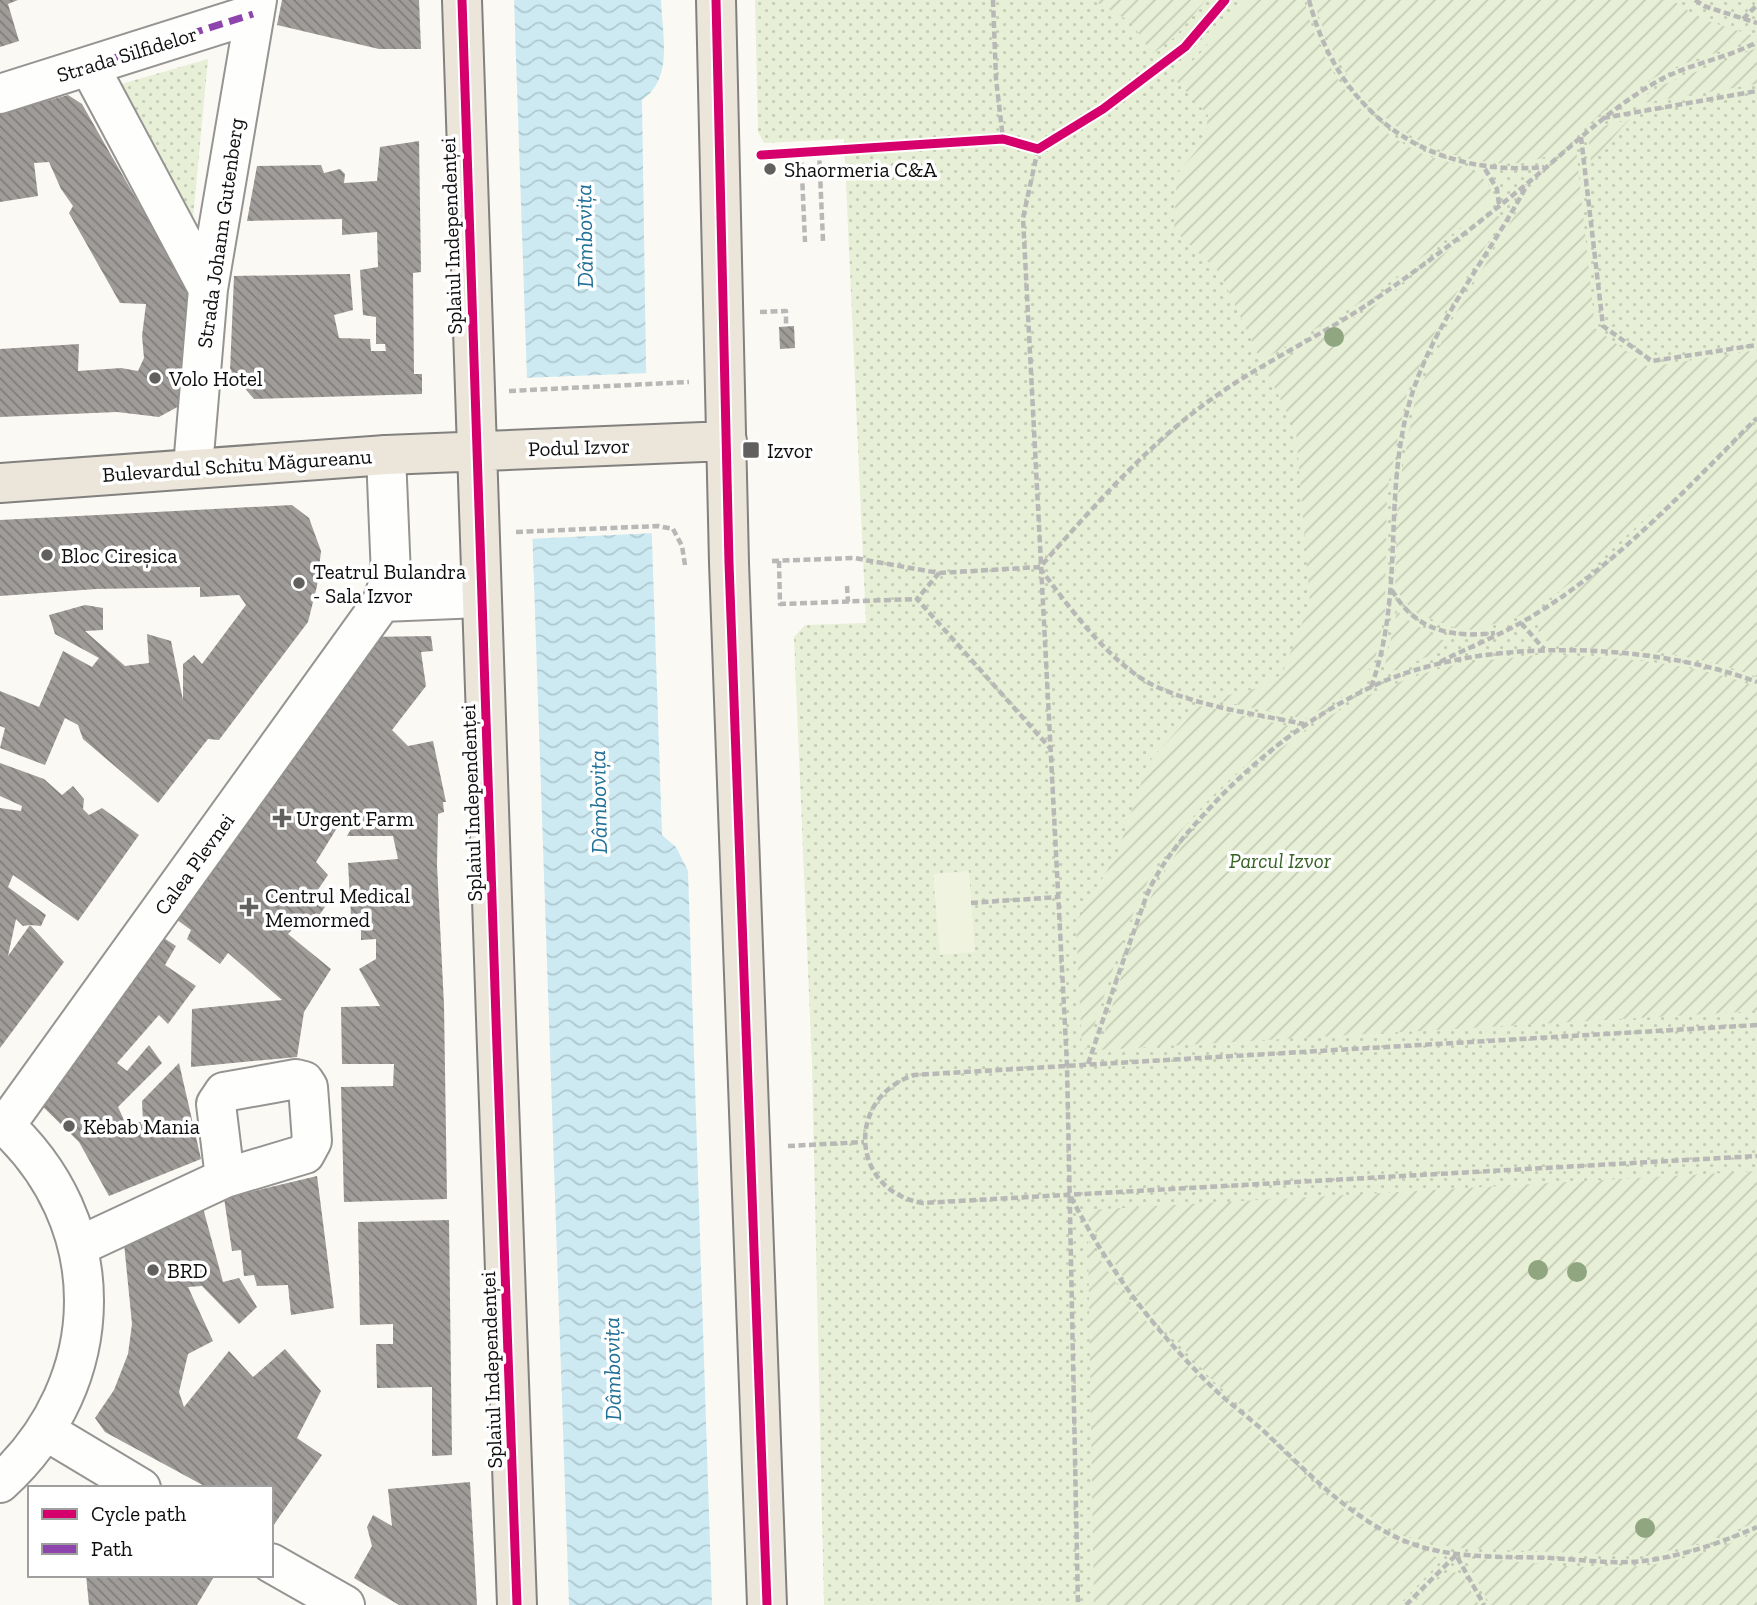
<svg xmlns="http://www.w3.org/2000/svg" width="1757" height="1605" font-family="'Zilla Slab',serif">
<defs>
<pattern id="park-dots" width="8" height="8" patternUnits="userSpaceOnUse" patternTransform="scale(1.75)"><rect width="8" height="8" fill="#e7efd6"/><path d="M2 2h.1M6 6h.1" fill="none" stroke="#c5ccb6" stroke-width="1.8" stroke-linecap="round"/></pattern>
<pattern id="garden-furrows" width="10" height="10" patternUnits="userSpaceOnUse" patternTransform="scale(1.75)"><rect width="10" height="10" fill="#e7efd6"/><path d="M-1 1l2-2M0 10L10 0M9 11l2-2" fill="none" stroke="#c5ccb6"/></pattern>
<pattern id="water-waves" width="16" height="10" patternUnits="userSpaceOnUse" patternTransform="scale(1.75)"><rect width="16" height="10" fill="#cdeaf3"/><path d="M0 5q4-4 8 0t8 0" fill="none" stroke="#afc8cf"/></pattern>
<pattern id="building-back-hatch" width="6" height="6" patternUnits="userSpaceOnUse" patternTransform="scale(1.75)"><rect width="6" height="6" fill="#9f9c99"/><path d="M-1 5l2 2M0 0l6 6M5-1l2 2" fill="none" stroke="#807e7b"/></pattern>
</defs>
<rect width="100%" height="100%" fill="#fbf9f4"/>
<path fill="url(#park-dots)" d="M755 0H1757V1605H824L812 1065 794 637 805 625 866 623 844 139 764 143 758 132Z
M208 59 193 219 118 85Z"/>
<path fill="url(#garden-furrows)" d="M1093 0H1206L1175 37 1152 54 1131 22Z
M1245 0H1304C1319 64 1360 125 1421 153 1441 162 1468 164 1485 180 1494 189 1492 199 1485 209L1373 295 1261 361 1220 273 1174 230 1177 174 1205 140 1208 115 1172 76 1196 58Z
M1314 0H1672L1699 18 1757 37C1724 53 1686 59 1654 78 1636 89 1617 100 1601 114 1583 128 1564 151 1542 158 1514 167 1486 164 1458 156 1384 135 1333 74 1314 0Z
M1757 48V84L1631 105 1662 85Z
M1629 120 1591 162 1588 136 1599 127Z
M1576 148 1595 328 1648 367 1757 350V411L1671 496 1590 568 1545 602 1517 617 1474 630 1455 628 1418 614 1403 600 1395 586 1398 492 1416 396 1452 320 1528 193 1553 166Z
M1495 215 1503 218 1443 315 1407 393 1387 492 1385 612 1375 660 1358 687 1305 719 1212 699 1258 688 1282 674 1310 603 1296 431 1266 370 1379 303Z
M1757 424V677C1727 665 1695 658 1663 653 1639 649 1561 651 1545 640 1536 634 1537 625 1542 617L1677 504Z
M1397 611 1412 623 1448 643 1434 654 1390 672 1385 665Z
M1545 654C1617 658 1689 661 1757 687V1011L1099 1050C1115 1000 1133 930 1157 885 1211 786 1328 701 1435 670 1469 660 1509 659 1545 654Z
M1199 706 1294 727C1241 765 1176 824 1147 883 1123 931 1105 997 1086 1049L1082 1050 1076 922 1117 854 1148 763Z
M1757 1171V1522L1706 1542 1647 1556 1456 1548 1404 1536 1377 1521 1330 1489 1268 1428 1213 1381 1132 1291 1085 1215 1088 1210Z
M1088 1240C1134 1318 1194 1375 1261 1435 1297 1467 1328 1501 1370 1528 1391 1542 1417 1546 1438 1558V1564L1399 1605H1094Z
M1757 1532V1605H1490L1471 1569 1472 1562 1478 1559C1534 1562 1594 1572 1650 1565 1687 1560 1723 1547 1757 1532Z
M1451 1572 1460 1573 1479 1605H1412L1433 1582Z"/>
<path fill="#eff3df" d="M969 871 975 952 940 955 933 874Z"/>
<path fill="url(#water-waves)" d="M514 0H661C662 35 674 78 642 100L646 365 662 835 676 847 688 871 712 1605H569Z"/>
<path fill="#fbf9f4" d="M650 373 655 533 528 539 522 378Z"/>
<path fill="url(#building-back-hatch)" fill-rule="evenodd" d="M0 0H18L8 4 19 41 0 47Z
M282 0H419L421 49H379L277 25Z
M68 95 82 104 200 311 181 405 159 417 117 412 0 417V349L79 344 78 371 121 368 138 371 144 358 142 336 146 304 120 303 69 213 73 206 61 189 49 162 34 163 38 196 0 202V114Z
M419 141 421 272 413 273 414 374H422V394L254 399 230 371 234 276 350 274 353 310 334 315 339 338 370 339 371 351H386L385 344H376V317L363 315 360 270 378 267 377 232 342 235V219L247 221 257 166 321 165 324 173 340 169 345 174 344 183 377 181 380 147Z
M794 326 795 348 780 349 779 327Z
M292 505 309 518 321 551 317 586 308 622 219 740 208 739 158 803 83 739 78 725 65 718 45 765 0 748 5 728 0 726V691L39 707 63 651 92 667 99 658 55 634 49 615 85 605 103 608V630L85 631 125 666 149 663 147 634 171 641 183 700V664L194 655 202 664 246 605 239 595 200 597V587L96 589 0 596V520Z
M431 636 433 651 421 652 426 686 392 730 408 746 433 741 446 802H443L444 812 438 814 437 865 444 1005 447 1199 344 1202 341 1087 393 1086 394 1064H342L341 1007 380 1006 359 969 376 959V939L361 940V913L351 915 348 863 398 859 393 836H347L355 822 345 815 316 862 328 875 317 891 330 900 310 928 300 921 288 934 331 969 304 1012 297 1057 191 1067 192 1009 282 1000 228 953 220 964 187 939 191 930 169 914 368 637Z
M0 763 44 779 62 795 73 786 84 799 83 809 89 815 102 808 139 835 78 921 13 875 8 887 46 915 41 926 30 925 64 962 0 1048V808L21 811 22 806 0 796ZM16 919 23 926 30 925 8 956Z
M153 931 176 946 165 965 196 986 168 1024 159 1015 117 1063 127 1071 149 1045 162 1063 118 1107 125 1122H143L142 1101 179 1063 201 1159 109 1196 79 1142 35 1099Z
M317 1176 334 1308 291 1315 288 1285 257 1286 254 1275 244 1276 241 1250 232 1251 224 1198Z
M203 1208 223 1282 239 1278 257 1307 239 1324 202 1286 188 1287 213 1341 188 1354 179 1392 184 1407 229 1351 253 1377 285 1349 321 1391 297 1438 322 1455 271 1529V1488H208L105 1432 95 1418 114 1390 128 1354 132 1324 123 1233Z
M449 1220 452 1455 432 1456V1387L377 1388 376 1344H393V1324L360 1325 358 1222Z
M470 1482 477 1605H399L354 1578 372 1546 367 1527 373 1515 392 1526 388 1489Z
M86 1575H215L197 1605H89Z"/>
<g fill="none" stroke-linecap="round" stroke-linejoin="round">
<defs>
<path id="minor" d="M89 66 208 289
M0 94 253 14
M193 467 208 289 257 0
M382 602 480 598
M0 1121C113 1221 111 1382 0 1483
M5 1126 382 602 391 576 386 455
M79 1246 225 1178 305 1154 312 1141 308 1087 304 1081 296 1079 224 1092 216 1104 225 1178
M46 1431 141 1488
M271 1563 345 1605"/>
<path id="major" d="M462 0C476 535 499 1070 517 1605
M716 0 729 563 767 1605
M0 483 386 455 727 441"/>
</defs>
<use href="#minor" stroke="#959492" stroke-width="42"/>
<use href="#major" stroke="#82817f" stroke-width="42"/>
<path stroke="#b8b8b7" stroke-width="4.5" stroke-dasharray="7 3.5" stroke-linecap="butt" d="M993 0 996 79 1003 139
M1309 0C1338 113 1427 178 1544 167
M1695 0 1704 6 1757 23
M1743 19 1757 5
M1603 118 1757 91
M1581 137 1603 326 1652 361 1757 345
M1038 149 1023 218 1067 1065 1078 1605
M819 150 823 241
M801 152 805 242
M1485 169 1497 189 1499 204
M760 312 786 311V326
M509 391 689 382
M516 532 658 526 673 529 682 546 685 565
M772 561 854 558 939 573 917 599 1050 748
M779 561 780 604 917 599
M1040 568C1068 606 1112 666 1155 686 1201 707 1255 714 1304 724
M939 573 1040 567C1096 504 1152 439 1223 391 1273 357 1328 332 1377 298 1429 262 1480 222 1529 182 1571 147 1610 108 1658 81 1690 63 1726 59 1757 42
M847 586 848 602
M1392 590C1415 631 1452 638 1495 633
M1521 623 1544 649
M1440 662C1467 648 1496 637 1522 622 1608 574 1688 487 1757 418
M1371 687C1406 592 1381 492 1412 394 1436 319 1490 255 1527 185
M971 903 1058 897
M1757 1025 914 1075C845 1098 850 1191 923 1203L1757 1156
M1088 1064C1103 1020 1117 977 1133 934 1139 918 1144 900 1152 884 1169 851 1195 824 1220 797 1264 752 1312 716 1369 688 1475 636 1648 641 1757 682
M788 1146 864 1142
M1071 1197C1107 1267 1152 1327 1208 1383 1227 1402 1249 1417 1268 1435 1309 1474 1348 1515 1400 1539 1446 1560 1501 1556 1551 1558 1584 1560 1619 1565 1651 1560 1688 1554 1723 1542 1757 1527
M1406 1605 1456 1555 1484 1605"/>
<use href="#minor" stroke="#fefefd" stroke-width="38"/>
<use href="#major" stroke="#ebe5da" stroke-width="38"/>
<path stroke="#8e44ad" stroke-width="7" stroke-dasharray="14 7" stroke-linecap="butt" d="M89 66 253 14"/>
<defs>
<path id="cycleway" d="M462 0C476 535 499 1070 517 1605
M716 0 729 563 767 1605
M761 155 1003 139 1038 149 1103 109 1185 47 1225 0"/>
</defs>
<use href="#cycleway" stroke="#fff" stroke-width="13"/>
<use href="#cycleway" stroke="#d6006c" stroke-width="9"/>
</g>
<g fill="#8fa681">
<circle cx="1334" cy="337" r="10"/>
<circle cx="1538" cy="1270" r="10"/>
<circle cx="1577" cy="1272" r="10"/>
<circle cx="1645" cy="1528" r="10"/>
</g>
<g fill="#61605e" stroke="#fff" stroke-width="2.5">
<circle cx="770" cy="169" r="7"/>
<circle cx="155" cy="378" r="7"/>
<rect x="742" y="441" width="18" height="18" rx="3.5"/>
<circle cx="47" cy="555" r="7"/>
<circle cx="299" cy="583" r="7"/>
<path d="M278.5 807.5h7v7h7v7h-7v7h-7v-7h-7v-7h7z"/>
<path d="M245.5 896.5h7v7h7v7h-7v7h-7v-7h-7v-7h7z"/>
<circle cx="69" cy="1126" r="7"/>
<circle cx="153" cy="1270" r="7"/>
</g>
<g text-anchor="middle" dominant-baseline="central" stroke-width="7" stroke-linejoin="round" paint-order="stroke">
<g font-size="21" fill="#0e0e0e" stroke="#fff">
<text transform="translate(127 54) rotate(-17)">Strada Silfidelor</text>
<text transform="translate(220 233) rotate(-82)">Strada Johann Gutenberg</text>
<text transform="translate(451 236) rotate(-92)">Splaiul Independenței</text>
<text transform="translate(579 447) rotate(-2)">Podul Izvor</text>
<text transform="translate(237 465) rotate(-4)">Bulevardul Schitu Măgureanu</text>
<text transform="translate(471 803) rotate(-92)">Splaiul Independenței</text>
<text transform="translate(194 864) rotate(-54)">Calea Plevnei</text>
<text transform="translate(491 1370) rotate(-92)">Splaiul Independenței</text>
</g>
<g font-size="21" fill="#0e0e0e" stroke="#fff" text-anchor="start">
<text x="784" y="169">Shaormeria C&amp;A</text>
<text x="169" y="378">Volo Hotel</text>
<text x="767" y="450">Izvor</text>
<text x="61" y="555">Bloc Cireșica</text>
<text x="313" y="571">Teatrul Bulandra<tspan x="313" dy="24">- Sala Izvor</tspan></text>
<text x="296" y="818">Urgent Farm</text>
<text x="265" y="895">Centrul Medical<tspan x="265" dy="24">Memormed</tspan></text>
<text x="83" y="1126">Kebab Mania</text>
<text x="167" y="1270">BRD</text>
</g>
<g font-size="21" font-style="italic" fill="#376223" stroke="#fff">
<text x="1280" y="860">Parcul Izvor</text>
</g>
<g font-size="23" font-style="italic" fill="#217097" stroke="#fff">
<text transform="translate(584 236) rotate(-91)">Dâmbovița</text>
<text transform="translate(598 802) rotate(-91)">Dâmbovița</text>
<text transform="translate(612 1369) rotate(-91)">Dâmbovița</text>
</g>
</g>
<rect x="28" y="1486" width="245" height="91" fill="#ffffff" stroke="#9f9f9f" stroke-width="2"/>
<rect x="42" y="1509" width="35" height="10" fill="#d6006c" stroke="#9f9f9f" stroke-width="2"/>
<text x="91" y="1521" font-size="21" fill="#0e0e0e">Cycle path</text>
<rect x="42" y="1544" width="35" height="10" fill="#8e44ad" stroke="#9f9f9f" stroke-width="2"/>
<text x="91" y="1556" font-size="21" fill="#0e0e0e">Path</text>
</svg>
